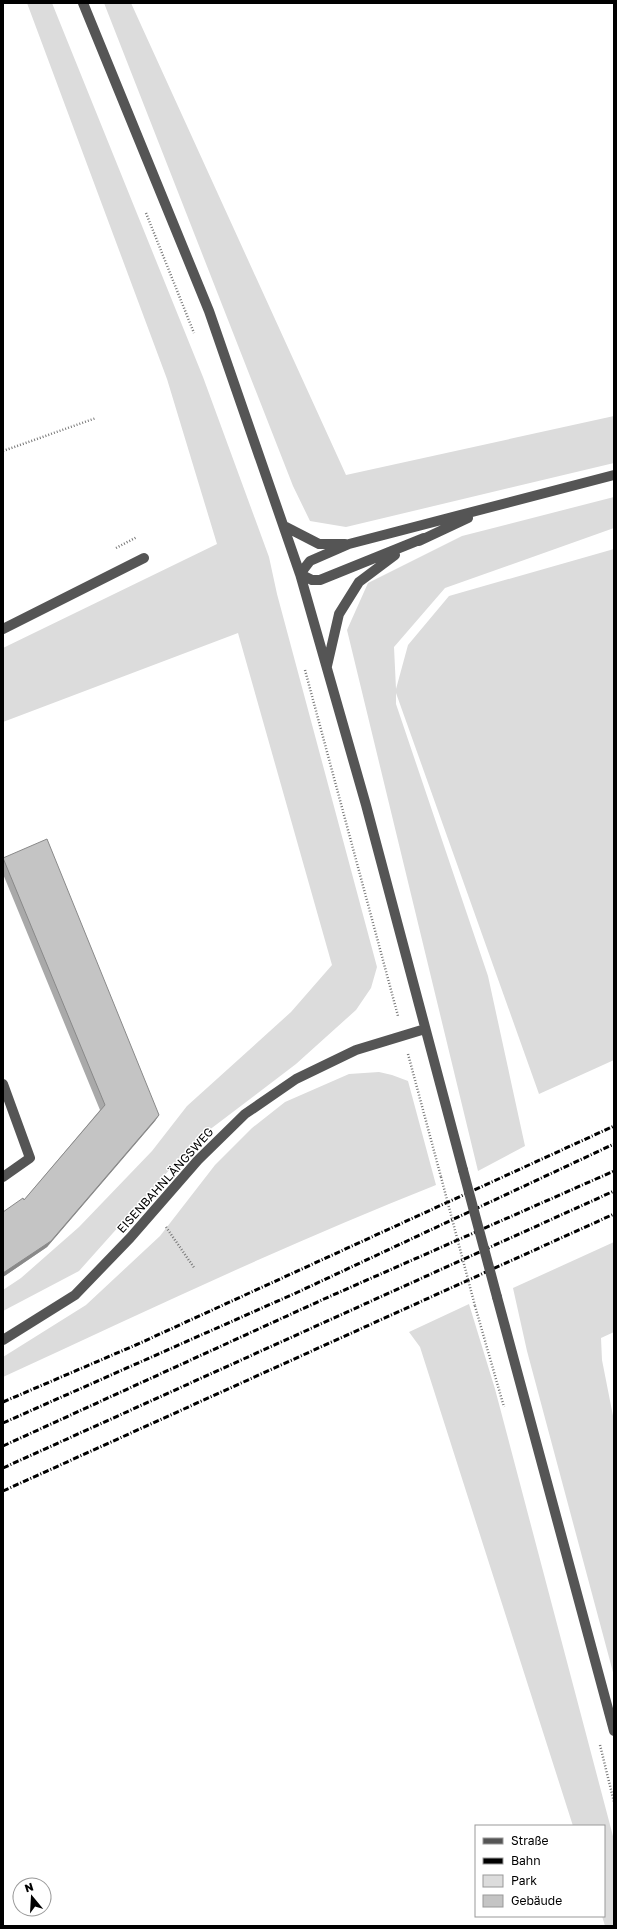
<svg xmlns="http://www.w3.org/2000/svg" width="617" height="1929" font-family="'Golos Text',sans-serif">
<rect width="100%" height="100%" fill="#fff"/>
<path fill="#dcdcdc" d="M27 3H52L203 377 269 557 277 594 377 967 371 988 356 1010 296 1064 196 1140 79 1271 3 1311V1290L21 1278 79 1227 152 1151 187 1106 291 1012 332 965 238 633 3 722V648L217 544 167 379Z
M104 3H131L346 475 614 416V463L346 527 310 521 293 486Z
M614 497V528L445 588 394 647 396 689 408 645 449 596 614 549V1060L539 1094 396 693V704L488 976 525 1146 478 1171 347 630 368 583 462 536Z
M379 1072 392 1075 408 1081 436 1185C289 1243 146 1311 3 1377V1357L86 1305 160 1236 215 1165 252 1128 285 1102 349 1074Z
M614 1242V1332L601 1338 602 1360 614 1421V1676L527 1351 513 1288Z
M469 1304 495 1389 614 1840V1926H605L602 1916H604V1826H573L420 1347 409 1332Z"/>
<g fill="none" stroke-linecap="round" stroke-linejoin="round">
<path stroke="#777" stroke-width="2.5" stroke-dasharray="1 2" stroke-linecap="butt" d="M146 213 194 333
M3 451 96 418
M116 548 137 537
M305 670 398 1016
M408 1054 441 1177
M166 1227 195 1269
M475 1306 504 1407
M600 1745 614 1802"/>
<path stroke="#555" stroke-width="10" d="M83 3 209 311 300 574 366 805 463 1170
M284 526 319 544H345
M424 538 320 580H312L300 574 310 561 349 544 614 475
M419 541 468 518
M3 629 144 558
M327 666 339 614 359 582 395 555
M3 1084 30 1158 3 1177
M497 1297 614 1731
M3 1340 75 1295 130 1238 198 1160 245 1114 296 1079 356 1050 425 1029"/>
<path stroke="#000" stroke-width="3" stroke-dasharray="6 2 1 2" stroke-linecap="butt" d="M3 1402 138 1344 614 1126
M3 1423 298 1292 614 1144
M3 1446 324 1299 614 1171
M3 1468 614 1191
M3 1491 614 1214"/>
<path stroke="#777" stroke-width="2.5" stroke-dasharray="1 2" stroke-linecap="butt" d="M441 1177 475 1306"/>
<path stroke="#555" stroke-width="10" d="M463 1170 497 1297"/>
</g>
<path fill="#a9a9a9" d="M3 857 159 1115 155 1121 47 1247 3 1277V1212L24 1200 100 1110 3 874Z"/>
<path fill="#898989" d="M159 1115 155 1121 47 1247 3 1277V1273Z"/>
<path fill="#c4c4c4" stroke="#898989" d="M47 839 159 1115 51 1241 3 1273V1212L23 1198 24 1200 105 1105 3 858Z"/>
<g text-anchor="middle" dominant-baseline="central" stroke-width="3" stroke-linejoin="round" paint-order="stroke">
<g font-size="12" fill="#000" stroke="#fff">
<text transform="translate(165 1180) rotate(-48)">EISENBAHNLÄNGSWEG</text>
</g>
</g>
<rect width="617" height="1929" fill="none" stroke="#000000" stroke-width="8"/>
<rect x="475" y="1825" width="130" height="92" fill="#ffffff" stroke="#999999"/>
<rect x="483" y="1838" width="20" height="6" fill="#555555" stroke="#999999"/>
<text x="511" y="1845" font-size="12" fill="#000000">Straße</text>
<rect x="483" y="1858" width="20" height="6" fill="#000000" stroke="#999999"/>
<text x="511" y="1865" font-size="12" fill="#000000">Bahn</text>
<rect x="483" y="1875" width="20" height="12" fill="#dcdcdc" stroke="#999999"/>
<text x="511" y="1885" font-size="12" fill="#000000">Park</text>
<rect x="483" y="1895" width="20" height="12" fill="#c4c4c4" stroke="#999999"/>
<text x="511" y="1905" font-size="12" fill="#000000">Gebäude</text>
<g transform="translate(32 1897) rotate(342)"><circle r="19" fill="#ffffff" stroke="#999999"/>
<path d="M0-3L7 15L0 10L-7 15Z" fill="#000000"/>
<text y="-6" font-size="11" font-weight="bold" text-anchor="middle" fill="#000000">N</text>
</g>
</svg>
